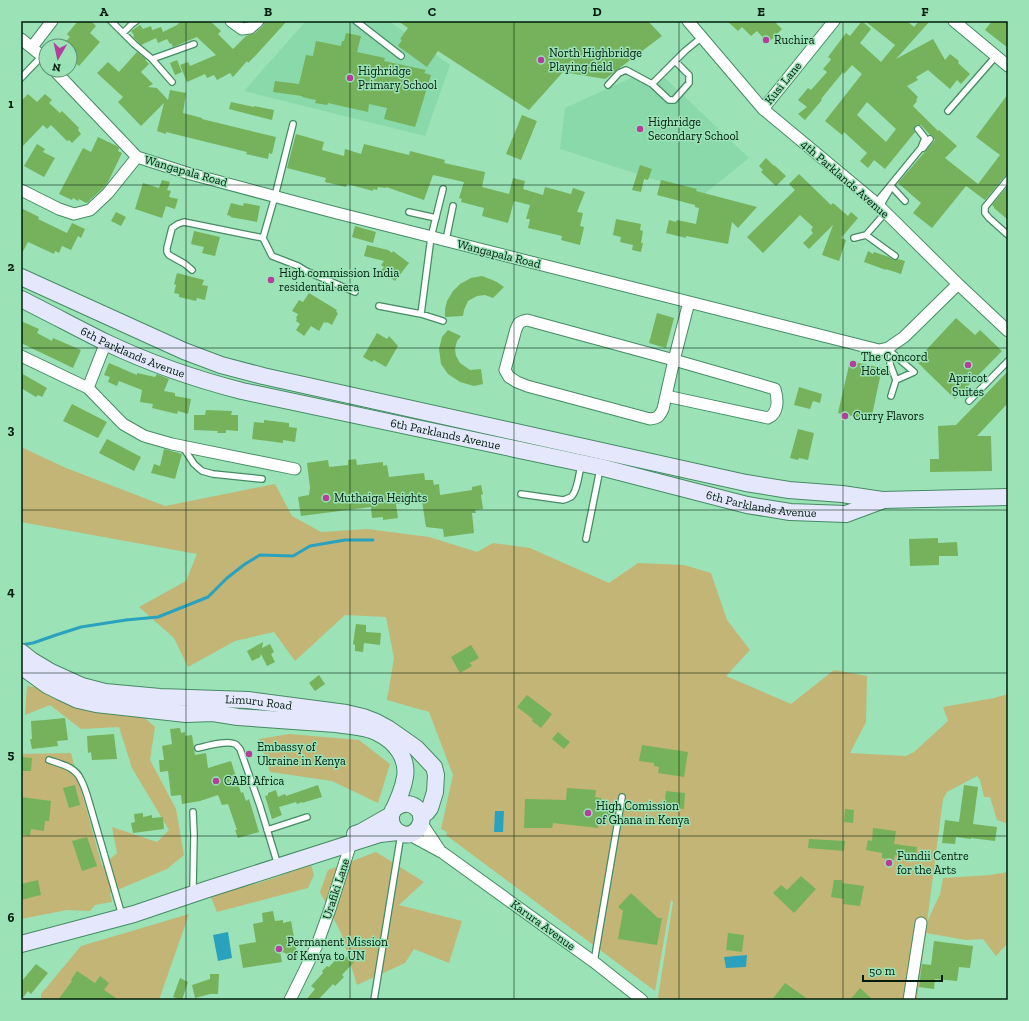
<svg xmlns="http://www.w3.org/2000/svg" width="1029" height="1021" font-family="'Zilla Slab',serif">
<rect width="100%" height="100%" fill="#9be2b7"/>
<path fill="#89d9aa" d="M306 21H389L450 65 425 136 244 91Z
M631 78H665L749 158 703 195 560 149 565 108Z"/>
<path fill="#c3b576" d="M21 447 66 468 165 506 275 484 292 516 321 532 367 529 429 537 477 552 493 543 530 548 609 583 638 563 684 565 711 573 727 620 750 650 726 676 791 704 834 670 867 676 866 722 850 753 906 756 914 752 948 721 943 707 994 698 1008 694V824L997 820 990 797H984L980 780 977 776 947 792 943 799 927 922 940 894 943 878 990 875 1008 872V943L996 956 983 939 966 940 926 933 917 1000H662L658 997 673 902 671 900 655 991 446 835 447 832 441 829 453 775 429 712 387 700 394 658 386 617 345 615 295 661 274 632 235 641 188 667 174 638 139 607 186 581 197 554 21 522Z
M27 686 125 701 155 727 150 760 176 809 184 855 167 869 110 893 112 902 95 905 90 911 67 910 21 919V754L71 753 102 866 117 853 112 827 157 842 169 830 132 768 119 727 81 729 50 705 25 715Z
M289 734 359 740 390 764 378 803 332 781 270 772 259 739Z
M376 852 424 882 399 905 462 921 449 963 414 949 405 963 357 985 341 933 320 892 328 870Z
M311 865 314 875 308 888 217 912 210 895 259 883Z
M189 914 159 1000H41V994L81 946Z"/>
<path fill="#2aa2be" d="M495 811H504L503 832H494Z
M228 932 232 958 218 961 213 935Z
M747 955 746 967 726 968 724 957Z"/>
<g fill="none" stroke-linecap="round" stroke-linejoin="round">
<path stroke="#2aa2be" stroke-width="3" d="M21 645 33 643 56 635 81 627 126 620 158 617 208 597 227 578 245 564 260 555 293 556 310 546 345 540H373"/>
</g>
<path fill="#75b25b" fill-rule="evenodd" d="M78 21H91L96 26 90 33 100 42 79 66 70 58V46L65 42 70 37 67 34Z
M181 21H210L221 31 218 34 233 49 246 36 255 33 263 26 265 21H287L256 55 248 63 247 61 233 77 230 73 217 80 214 75 207 78 205 74 187 82 180 65 188 62 190 66 216 55 201 41 197 37 173 47 171 43 170 44 167 39 158 43 156 38 141 45 133 37 134 35 131 31 140 25 143 29 151 26 152 30 161 27 163 32 177 25Z
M398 21H648L662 36 605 79 563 72 529 110 438 51 427 67 398 46 402 40 400 39 408 28Z
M727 21H774L782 29 768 43 757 31 751 36 742 27 738 31Z
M862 21 871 29 860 43 881 62 895 45 865 21H907L914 27 919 21H930L896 59 933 39 945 60 950 54 959 61 958 63 970 74 961 84 957 80 950 89 928 70 916 77 918 80 907 86 918 97 916 100 917 101 913 106 938 131 939 130 957 146 945 158 978 184 1000 155 976 137 1008 94V175L1005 176 985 200 966 186 932 228 913 213 921 203 898 183 935 140 933 136 930 135 921 125H916L914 129 915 132 885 169 874 160 868 168 860 161 867 153 844 132 842 135 825 121 862 74 852 65 844 74 843 72 821 99 822 100 805 120 798 114 807 107 798 100 808 88 811 90 827 72 823 69 830 61 831 59 828 57 846 33 850 36ZM867 102 896 129 886 142 857 115Z
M992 21H1008V48L985 30Z
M346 33 361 36 357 52 385 58 384 61 426 70 424 73 431 75 415 127 384 119 387 108 369 104 368 112 328 103 327 105 315 103 316 100 302 97V96L273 92 275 81 299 84 306 55 313 56 316 41 341 46 342 41H344Z
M137 52 146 59 145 60 149 64 141 72 153 84 148 87 157 88 168 100 170 90 186 93 183 113 202 118V119L276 137 272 154 269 153 268 159 246 154 247 152 166 132V134L157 131 164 103 141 126 118 102 123 97 97 73 108 62 119 72Z
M177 60 182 72 175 75 170 63Z
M28 94 37 102 45 94 52 100 49 103 60 113 62 111 79 128 78 130 81 134 72 143 69 140 67 141 51 125 47 129 43 125 21 148V101Z
M231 102 254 107V106L274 110 272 120 229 109Z
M522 115 537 121 521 160 506 154Z
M296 134 324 142 322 150 344 156 345 149 361 154 364 144 409 155 410 151 445 160 444 163 485 172 482 187 509 194 513 178 525 181 523 189 543 195 545 187 571 194 573 188 585 192 577 212 583 213 580 226 584 227 580 245 561 240 562 236 528 228 530 219H526L530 205 514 201 508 223 482 216 484 208 461 202 462 199 459 198 464 182 433 175 424 200 386 187V188L378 187 377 190 373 189V191L347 184 346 187 325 182 326 178 287 168Z
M98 137 117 146 119 148 118 151 122 153 108 182 103 188 88 202 86 203 79 199 78 201 73 198 72 200 59 194 83 148 91 152Z
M37 144 45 149 43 152 55 158 44 177 24 166Z
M766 158 774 166V165L786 176 776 186 761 172 763 170 759 166Z
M640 165 652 169 648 180 644 179 641 192 632 190Z
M799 174 831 205 833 203 848 216 851 212 858 218 841 238 846 240 839 261 822 255 833 225 809 249 803 243 813 233 811 230 813 227 800 215 763 253 747 237 795 190 789 184Z
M162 180 170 182 167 190 171 191 169 197 178 199 175 209 166 206 162 218 135 209 143 183 159 188Z
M661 180 697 189 696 191 757 207 738 228 732 222 728 244 686 236V238L666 233 669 220 676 222 677 220 696 224 699 208 695 207V205L657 195Z
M1008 186V220L994 208V207L992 205Z
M231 203 243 206 244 203 260 206 257 222 230 217 231 216 227 215Z
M21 208 39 217 38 219 67 233 72 223 85 229 81 238 78 236 71 250 62 246 59 253 55 251 54 254 28 242 21 255Z
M116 212 126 217 121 226 111 221Z
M616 219 641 224 640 230 643 231 641 243H643L641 252 632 250 633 245 620 242 621 237 613 235Z
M355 226 376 232 373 243 352 237Z
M194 231 220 237 215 256 202 253 204 247 191 244Z
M367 245 388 250 392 253 393 251 409 263 395 281 381 270 384 267 381 265 384 261 364 256Z
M868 251 873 254 874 252 889 257 894 260 898 259 905 261 901 274 886 269V270L864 262Z
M177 273 204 280 202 285 208 286 205 300 197 298 196 301 179 297V294L174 293 176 285 174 284Z
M482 276 490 279 497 282 504 287 493 298 485 295 477 296 468 301 464 310 463 316 445 317V309L447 301 453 291 460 284 471 278Z
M309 293 337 310 336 312 338 313 332 325 327 322 326 323 324 322 319 331 311 326 304 336 296 330 300 324 296 321 297 319 296 318 298 314 292 311 299 300 303 302Z
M657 313 674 318 666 348 649 343Z
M956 318 975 335 980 330 1002 351 955 399 916 361Z
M21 321 39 329 37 333 52 341 53 338 81 350 73 368 21 343Z
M448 330 461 336 457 341 455 349 456 356 460 363 470 370 481 369 483 384 474 386 460 382 448 374 441 364 439 349 442 337Z
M377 333 387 339 389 336 398 346 386 367 374 360 372 362 363 357Z
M850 361 882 368 871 420 838 413Z
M109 363 137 375V373L155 377 157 374 169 379 164 391 175 393V396L191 399 188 414 178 411 177 414 152 408 153 404 140 402 142 390 119 381 117 386 108 382 110 377 104 375Z
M1008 371V403L977 436H991L992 471 930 472V459H939L938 426 956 425Z
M21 373 47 388 42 397 38 395 36 397 21 388Z
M799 387 822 394 820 403 813 401 810 409 794 405Z
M72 404 107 422 98 438 63 421Z
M206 410 232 411 231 415H238V431L226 430V433H217L218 431 194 430V415H205Z
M264 420 289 423V427L297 428 295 442 283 440V443L252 439 254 422 264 423Z
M798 429 814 433 808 460 799 458 798 460 790 458Z
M107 439 141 457 134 471 99 453Z
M164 449 182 454 175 479 151 473 154 464 160 466Z
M356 459 357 465 383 462V466L387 465 389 477 424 473 425 480H433L434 485 439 484 440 495 472 490V487L481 485 483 494 481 495 483 509 475 510 476 513H472L474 533 444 537 443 529 426 527 422 501 396 504 398 518 383 520V517L372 518 371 507 301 516 298 497 309 495 310 488 307 463 328 460 329 467 348 465V460Z
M938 538V543L957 542 958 556H939V565L910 566 909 539Z
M356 624 366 625V632L381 633 380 645 364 643 363 652 355 651V645L353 644Z
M263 642 262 648 270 644 274 652 271 654 275 662 267 666 261 654 260 657 252 661 247 651Z
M471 645 479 658 470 663 472 666 460 673 451 657Z
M319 675 325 684 315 691 309 683Z
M527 695 552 714 541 728 532 721 533 719 517 707Z
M65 718 68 740 57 741 58 746 32 749 30 739H32L31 721 45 720Z
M180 728 181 733 185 732V736L192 735 195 755 206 753 208 768 231 761 241 793 243 792 246 801 249 799 259 832 238 838 235 830H237L228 804 222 805 218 795 200 801 182 804 181 795 171 796 168 771 160 772 159 760H164L162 746 172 744 170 729Z
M558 732 570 742 564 749 552 739Z
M114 734 117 759 92 760 91 752 88 753 87 736Z
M642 745 688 752 684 777 658 773 659 767 654 766V763L639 761Z
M21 757 32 758 31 771H21Z
M75 785 80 805 69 808 63 788Z
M318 785 322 797 302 803V802L297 804 296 802 279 807 282 815 272 819 265 796 268 795V793L276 790 278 797 285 794 286 796Z
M964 785 978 787 973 824 997 827 995 841 971 838V839L956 837 955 844 942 843 945 820 959 822Z
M567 788 596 790 595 797 601 798V806L613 807 611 819 599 818 598 828 553 823 552 828H524L525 799 566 800Z
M666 791 685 793 684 809 664 807Z
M21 797 51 801 49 821H45L44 831 31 829 30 836 21 834 22 828H21Z
M845 809 854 810 853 823 844 822Z
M143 813V817L152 815V818L163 817 164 829 133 833 131 823 135 822 134 814Z
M873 828 896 831 894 844 917 847 916 856 906 855 905 857 895 855 894 860 882 858V853L866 850 868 840 872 841Z
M87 837 97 866 82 871 72 841Z
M809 839 845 841 844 851 808 848Z
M801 876 816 889 794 913 773 893 781 885 787 890Z
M38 880 41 895 21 900V884Z
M834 880H842V883L864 886 860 906 843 904 844 899 831 897Z
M631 893 658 918H662L657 945 618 939 623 911 618 907Z
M273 911 275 921 283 920V923L291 921 298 959 280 951 282 962 243 968 239 945 256 942 253 924 263 922 262 913Z
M728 933 744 935 742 952 726 950Z
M934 941 973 946 970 968 959 967 957 981 935 979 934 989 919 987 922 964 931 965Z
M341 954 346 958 347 956 354 962 342 975 344 977 335 986 333 984 318 1000H306L315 989 311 986 323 973 322 971 327 966 329 967Z
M36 964 48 973 31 994 28 991 21 1000V982Z
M77 971 95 983 100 976 109 983 104 990 119 1000H58L72 981 71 980Z
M210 974H219L218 994H210L195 998 192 985 210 979Z
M180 978 188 982 182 1000 173 997Z
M785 983 809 1000H772Z
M860 988 873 1000H850Z"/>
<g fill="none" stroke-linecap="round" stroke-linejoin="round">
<defs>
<path id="lane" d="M111 21 134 44 152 59 172 82
M356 21 401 56
M123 33 132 24 136 21
M152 59 194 44
M21 78 42 56
M652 84 669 100H674L689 83V75L675 61
M608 85 619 73 626 70 652 84 685 51 702 37
M948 111 996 56
M293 124 275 196 263 238 272 256 298 266 306 271 355 292
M923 148 930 139
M1008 179 985 207V213L989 218 1008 235
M892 187 905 201
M876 203 921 148 925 138 918 129
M880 206 889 191
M409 212 436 218
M866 235 895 256
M854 238 866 235 886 212
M446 240 453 206
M192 270 185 264 169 255 167 252V248L172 228 178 224 184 222 263 238
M379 306 421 314 431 237 443 189
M421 314 443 321
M888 348 891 352 914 372 896 380
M891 396 896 380 890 364 891 352
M969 401 1008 361
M183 447 194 464 202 471 213 474 262 479
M521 494 563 500C566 499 570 498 572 496 578 489 579 473 581 465
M586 539 600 469
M198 748C207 746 227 740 235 744 237 745 238 747 240 749L260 806 277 862
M49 760C61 764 76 767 81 780 84 785 85 790 87 795L121 912
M267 830 307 817
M193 888 194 835 193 812
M594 962 622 797
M374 1000 401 834"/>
<path id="street" d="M231 21 242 29 250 28 258 21
M688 21 763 109 876 203 958 284 1008 331
M954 21 1008 66
M21 39 42 56 46 61
M32 47 52 21
M54 70 137 157 187 173 333 212 867 347 879 350 888 348 904 337 958 284
M763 109 834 21
M21 190 59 209 74 214 90 210 108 193 137 157
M21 356 88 388 123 424 144 436 172 444 295 469
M88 388 106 342
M666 396 768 418C779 413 778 399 775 389L674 360 527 320 523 321 519 323 516 329 505 370 509 377 517 382 527 386 650 419C658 418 659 417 663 409L674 360 689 302
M421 822 441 852
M408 834 443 853 594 962 642 1000
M290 1000 317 945 330 909 351 843
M909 1000 921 923"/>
<g id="secondary">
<path d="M21 277 184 351 221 365 263 376 746 483 789 490 842 494 882 500 1008 497"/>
<path id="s1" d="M21 299C49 313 77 328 105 342 149 363 195 379 242 391L600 467 747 505 790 512 846 514 881 501"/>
<path id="s2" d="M21 652 31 660 51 672 82 686 105 692 160 697 248 700 346 713 363 717 376 722 389 729 416 748 434 767 436 775 435 792 430 808 427 812 421 816"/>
<path d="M21 666 47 685 61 692 78 700 96 704 186 714 213 713 238 717 336 724C348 726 368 727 378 733 395 741 408 758 405 777 403 790 397 803 391 815 389 833 410 842 419 827 429 811 408 795 393 810"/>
<path d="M355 834 361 832 391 815"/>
<path d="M21 944 134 914 205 890 380 834 398 832"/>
</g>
</defs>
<use href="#lane" stroke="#458b64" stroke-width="8"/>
<use href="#street" stroke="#458b64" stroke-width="13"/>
<use href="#secondary" stroke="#458b64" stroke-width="18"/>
<use href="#lane" stroke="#fff" stroke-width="5.5"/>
<use href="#street" stroke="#fff" stroke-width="11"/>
<use href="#secondary" stroke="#e5e8fc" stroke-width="16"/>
</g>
<path fill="none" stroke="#001c0d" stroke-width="1" stroke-opacity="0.55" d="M186 21V1000M350 21V1000M514 21V1000M679 21V1000M843 21V1000M21 185H1008M21 348H1008M21 510H1008M21 673H1008M21 836H1008"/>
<g fill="#b23f99" stroke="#9be2b7" stroke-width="1.5">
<circle cx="766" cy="40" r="4"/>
<circle cx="541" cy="60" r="4"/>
<circle cx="350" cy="78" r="4"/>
<circle cx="640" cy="129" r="4"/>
<circle cx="271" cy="280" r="4"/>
<circle cx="853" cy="364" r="4"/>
<circle cx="968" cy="365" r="4"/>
<circle cx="845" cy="416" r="4"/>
<circle cx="326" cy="498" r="4"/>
<circle cx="249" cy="754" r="4"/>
<circle cx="216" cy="781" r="4"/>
<circle cx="588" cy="813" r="4"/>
<circle cx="889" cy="863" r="4"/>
<circle cx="279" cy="949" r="4"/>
</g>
<g text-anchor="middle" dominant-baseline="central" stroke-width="3" stroke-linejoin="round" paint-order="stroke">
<g font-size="12" fill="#001c0d" stroke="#9be2b7" text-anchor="start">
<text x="774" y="40">Ruchira</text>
<text x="549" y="53">North Highbridge<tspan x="549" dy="14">Playing field</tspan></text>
<text x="358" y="71">Highridge<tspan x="358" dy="14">Primary School</tspan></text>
<text x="648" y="122">Highridge<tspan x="648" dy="14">Secondary School</tspan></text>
<text x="279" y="273">High commission India<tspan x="279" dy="14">residential aera</tspan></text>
<text x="861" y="357">The Concord<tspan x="861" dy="14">Hotel</tspan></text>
<text x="968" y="378" text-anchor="middle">Apricot<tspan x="968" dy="14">Suites</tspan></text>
<text x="853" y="416">Curry Flavors</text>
<text x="334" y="498">Muthaiga Heights</text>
<text x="257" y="747">Embassy of<tspan x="257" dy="14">Ukraine in Kenya</tspan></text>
<text x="224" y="781">CABI Africa</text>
<text x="596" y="806">High Comission<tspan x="596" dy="14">of Ghana in Kenya</tspan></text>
<text x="897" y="856">Fundii Centre<tspan x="897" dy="14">for the Arts</tspan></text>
<text x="287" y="942">Permanent Mission<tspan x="287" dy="14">of Kenya to UN</tspan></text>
</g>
<g font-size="12" fill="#001c0d" stroke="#9be2b7">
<text transform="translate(783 83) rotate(-51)">Kusi Lane</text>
<text transform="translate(186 171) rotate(16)">Wangapala Road</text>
<text transform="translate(845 179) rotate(41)">4th Parklands Avenue</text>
<text transform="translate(499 254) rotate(14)">Wangapala Road</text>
<text stroke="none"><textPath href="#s1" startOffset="124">6th Parklands Avenue</textPath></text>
<text stroke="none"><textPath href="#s1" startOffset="448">6th Parklands Avenue</textPath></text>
<text stroke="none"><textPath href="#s1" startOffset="772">6th Parklands Avenue</textPath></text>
<text stroke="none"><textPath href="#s2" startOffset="248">Limuru Road</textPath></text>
<text transform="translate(336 889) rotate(-72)">Urafiki Lane</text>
<text transform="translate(543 925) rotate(36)">Karura Avenue</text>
</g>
</g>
<rect width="1029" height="1021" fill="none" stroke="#9be2b7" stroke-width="44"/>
<g transform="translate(58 58) rotate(189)"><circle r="19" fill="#9be2b7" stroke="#5d9373"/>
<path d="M0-3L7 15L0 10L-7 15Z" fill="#b23f99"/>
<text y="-6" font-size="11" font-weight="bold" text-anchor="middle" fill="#001c0d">N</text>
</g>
<path d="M863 975v6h79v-6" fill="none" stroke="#001c0d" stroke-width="2"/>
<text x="869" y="975" font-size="12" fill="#001c0d" stroke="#9be2b7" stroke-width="3" paint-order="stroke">50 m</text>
<rect x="22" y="22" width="985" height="977" fill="none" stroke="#001c0d" stroke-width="1.5"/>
<g font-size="13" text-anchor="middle" font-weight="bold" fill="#001c0d">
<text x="104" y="16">A</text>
<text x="268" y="16">B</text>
<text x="432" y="16">C</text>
<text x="597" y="16">D</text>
<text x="761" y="16">E</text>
<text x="925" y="16">F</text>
<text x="11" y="108">1</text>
<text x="11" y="271">2</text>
<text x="11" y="434">3</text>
<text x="11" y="596">4</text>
<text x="11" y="759">5</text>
<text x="11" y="922">6</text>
</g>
</svg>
